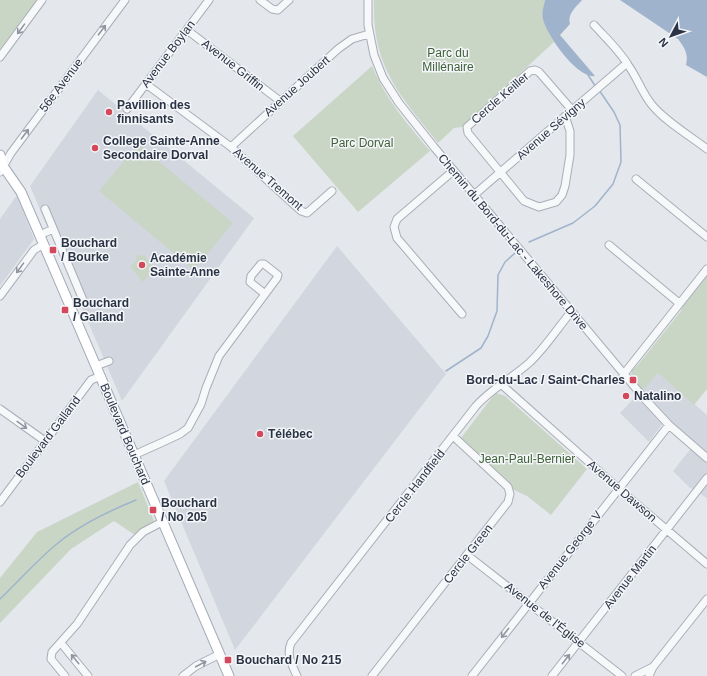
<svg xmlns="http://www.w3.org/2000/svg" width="707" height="676" font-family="Arial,sans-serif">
<rect width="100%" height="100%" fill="#e4e7ec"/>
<path fill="#d2d6de" d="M98 90 254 218 122 401 30 186Z
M17 195 34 239 0 286V219Z
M337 246 446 374 235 650 164 481Z
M658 373 707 415V498L689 487 673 471 692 447 663 423 649 442 620 413Z"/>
<path fill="#c9d6c5" d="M0 0H39L0 50Z
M374 0H545L542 15 549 33 554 42 462 127 454 128 438 143C399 94 372 67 374 0Z
M372 66C385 98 407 124 430 151L358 212 293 136Z
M138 144 233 223 194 270 99 191Z
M140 255 145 256 154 269 143 282 130 266 135 262 137 256Z
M707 272V389L694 405 658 373 643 390 631 375 632 370 637 366 681 311 687 297Z
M496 393 505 396 587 469 551 515 527 496 508 487 461 438 493 396Z
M138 482 154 521 135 535 114 521 71 549 0 623V578L37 532Z"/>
<path fill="#9fb4cc" d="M545 0H582C576 7 567 14 570 24L560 35 595 76C577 79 546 34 543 19 541 13 544 6 545 0Z
M620 0H707V77L686 65C689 54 684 47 678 39Z"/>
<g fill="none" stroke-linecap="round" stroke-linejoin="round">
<path stroke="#9fb4cc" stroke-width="1.5" d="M588 75 596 87
M529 242 573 223 595 206 613 184 621 162 620 125 614 112 599 90
M446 371 481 348 488 336 497 311 498 275 505 262 515 253
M0 599C19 581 37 560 58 543 81 524 109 511 136 500"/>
<defs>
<path id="minor" d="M260 0 272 9 278 10 289 0
M368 0V25L374 55 383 78 399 103 434 147 644 398 669 425 707 458
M594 25C606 38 619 50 628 65 637 77 642 93 652 105 666 122 689 135 707 149
M187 30 280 101
M0 57 42 0
M146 84 231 147 301 211 307 213 332 191
M127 109 209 0
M565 116 570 131V155L565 186 562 195 556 202 539 207 524 201 468 133 467 127 530 71 535 70 539 72 572 110
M231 147 338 49 352 39 369 34
M453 171 397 219 394 227 397 238 462 314
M0 172 11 153 125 0
M636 179 707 237
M474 195 627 63
M45 209 83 300
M40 235 53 229
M609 245 679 303
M0 296 34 250 44 244
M96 366 109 361
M623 375 707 269
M502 385 619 489 707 564
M0 409 45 441
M134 455 163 442 180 434 188 428 201 404 206 388 219 356 277 278 278 275 264 264H261L251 276 250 282 265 294
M0 502 88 384 91 380 101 376
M467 555 622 676
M61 643 88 676
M65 676 51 659 52 652 77 624 130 545 143 532 162 522
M183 676 196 666 220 654
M297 676C292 665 286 655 291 643L476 406C491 389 512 378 529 363 545 348 557 329 571 312
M372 676 508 502 510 494 508 487 453 436
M472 676 669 425
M552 676 707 478
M635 676 653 667
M649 676 653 667 707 599"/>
<path id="major" d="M0 155 3 166 21 192 37 229 229 676"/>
</defs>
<use href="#minor" stroke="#a9aeb7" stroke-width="9"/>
<use href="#major" stroke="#a3abb8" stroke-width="11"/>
<use href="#minor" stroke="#f7f8fa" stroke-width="7"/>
<use href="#major" stroke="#fff" stroke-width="9"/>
</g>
<defs><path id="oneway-shaft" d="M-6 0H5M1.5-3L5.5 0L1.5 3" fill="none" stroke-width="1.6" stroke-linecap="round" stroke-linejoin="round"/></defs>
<g stroke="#9196a0">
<use href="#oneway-shaft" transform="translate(21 29) rotate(126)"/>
<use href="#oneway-shaft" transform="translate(102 30) rotate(-53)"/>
<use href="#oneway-shaft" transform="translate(25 134) rotate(-53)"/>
<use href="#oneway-shaft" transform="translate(20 268) rotate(126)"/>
<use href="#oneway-shaft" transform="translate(22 425) rotate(36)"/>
<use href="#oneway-shaft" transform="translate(505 633) rotate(128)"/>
<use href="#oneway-shaft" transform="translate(75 659) rotate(-129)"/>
<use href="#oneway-shaft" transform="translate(566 659) rotate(-52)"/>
<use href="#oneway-shaft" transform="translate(201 664) rotate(-28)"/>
</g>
<g fill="#d1495b" stroke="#f4f6f9" stroke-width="1.5">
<circle cx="109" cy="112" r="4"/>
<circle cx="95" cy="148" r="4"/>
<rect x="49" y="246" width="8" height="8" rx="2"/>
<circle cx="142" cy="265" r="4"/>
<rect x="61" y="306" width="8" height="8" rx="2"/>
<rect x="629" y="376" width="8" height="8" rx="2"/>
<circle cx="626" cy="396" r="4"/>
<circle cx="260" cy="434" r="4"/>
<rect x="149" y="506" width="8" height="8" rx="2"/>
<rect x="224" y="656" width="8" height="8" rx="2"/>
</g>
<g text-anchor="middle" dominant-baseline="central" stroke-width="3" stroke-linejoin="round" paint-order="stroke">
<g font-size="12" fill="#3f6138" stroke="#f4f6f9">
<text x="448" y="53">Parc du<tspan x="448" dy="14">Millénaire</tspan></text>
<text x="362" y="143">Parc Dorval</text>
<text x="527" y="459">Jean-Paul-Bernier</text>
</g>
<g font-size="12" fill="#2b3445" stroke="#f4f6f9">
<text transform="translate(168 54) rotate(-53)">Avenue Boylan</text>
<text transform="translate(233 65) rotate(38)">Avenue Griffin</text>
<text transform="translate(61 85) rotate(-53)">56e Avenue</text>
<text transform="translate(297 86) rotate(-42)">Avenue Joubert</text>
<text transform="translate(500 98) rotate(-41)">Cercle Keiller</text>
<text transform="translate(551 129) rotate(-41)">Avenue Sévigny</text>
<text transform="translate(268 179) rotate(41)">Avenue Tremont</text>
<text transform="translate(513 242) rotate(50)">Chemin du Bord-du-Lac - Lakeshore Drive</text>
<text transform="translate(125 434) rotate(67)">Boulevard Bouchard</text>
<text transform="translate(48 437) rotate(-53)">Boulevard Galland</text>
<text transform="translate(415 486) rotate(-52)">Cercle Handfield</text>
<text transform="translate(622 491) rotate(41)">Avenue Dawson</text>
<text transform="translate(570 550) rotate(-52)">Avenue George V</text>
<text transform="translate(468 554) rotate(-52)">Cercle Green</text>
<text transform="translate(630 577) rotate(-52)">Avenue Martin</text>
<text transform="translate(545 615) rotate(38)">Avenue de l'Église</text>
</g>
<g font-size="12" font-weight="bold" fill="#2b3445" stroke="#f4f6f9" text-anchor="start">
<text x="117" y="105">Pavillion des<tspan x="117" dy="14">finnisants</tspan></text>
<text x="103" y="141">College Sainte-Anne<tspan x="103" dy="14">Secondaire Dorval</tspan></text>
<text x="61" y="243">Bouchard<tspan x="61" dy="14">/ Bourke</tspan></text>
<text x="150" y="258">Académie<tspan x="150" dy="14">Sainte-Anne</tspan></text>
<text x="73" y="303">Bouchard<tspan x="73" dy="14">/ Galland</tspan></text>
<text x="625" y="380" text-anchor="end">Bord-du-Lac / Saint-Charles</text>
<text x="634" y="396">Natalino</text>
<text x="268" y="434">Télébec</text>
<text x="161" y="503">Bouchard<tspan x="161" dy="14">/ No 205</tspan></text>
<text x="236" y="660">Bouchard / No 215</text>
</g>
</g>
<g transform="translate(671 36) rotate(229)" stroke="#f4f6f9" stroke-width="3" paint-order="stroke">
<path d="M0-3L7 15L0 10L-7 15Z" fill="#2b3445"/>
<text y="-6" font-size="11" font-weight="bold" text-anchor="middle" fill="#2b3445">N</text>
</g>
</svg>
